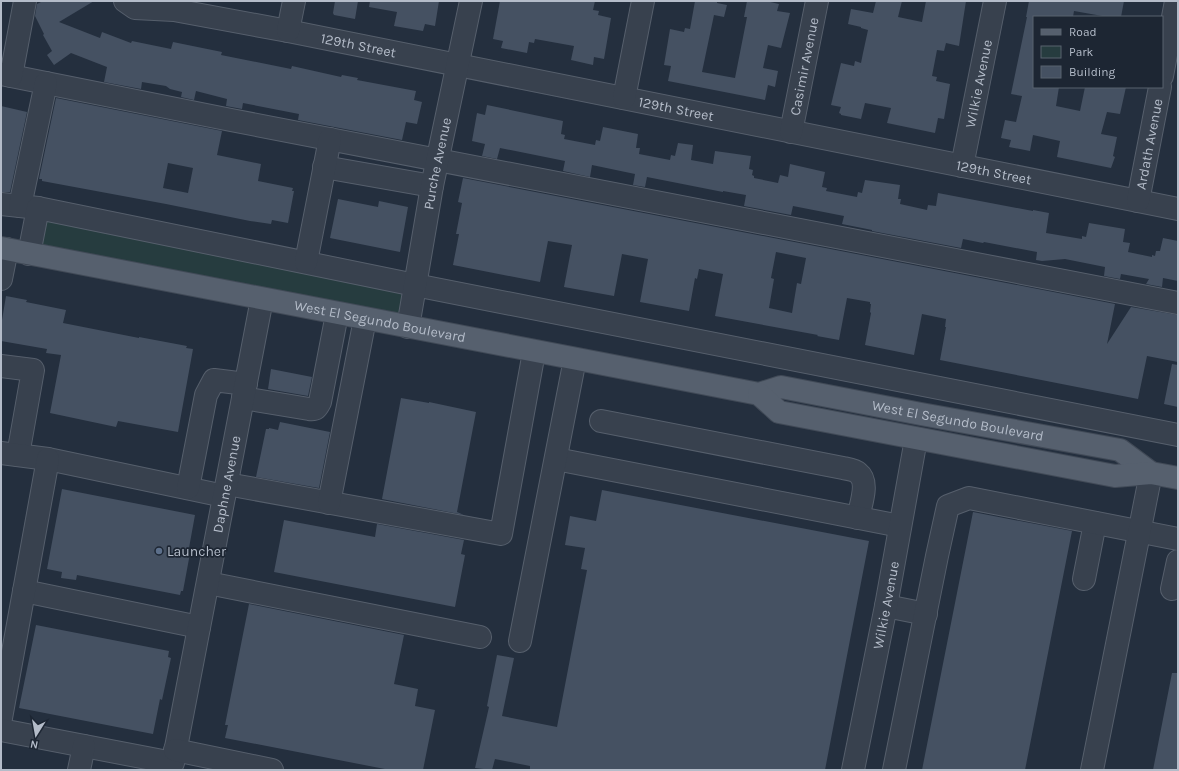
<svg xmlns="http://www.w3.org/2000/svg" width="1179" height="771" font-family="Karla,sans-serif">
<rect width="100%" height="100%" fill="#242f3e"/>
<path fill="#263c3f" d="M38 208 415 285 408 327 29 254Z"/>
<path fill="#455162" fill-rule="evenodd" d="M43 1H94L59 22 100 38 102 32 131 43 132 41 171 49 173 42 222 52 221 55 291 69 292 66 341 77 342 75 358 78 357 80 416 91 414 100 422 102 417 124 406 122 402 140 298 120 299 114 243 103 242 109 226 106 227 99 196 91 194 100 181 97 182 92 170 89 166 86 142 82 141 89 104 82 107 67 71 53 54 65 47 55 52 51 43 35 44 34 35 16 37 4Z
M335 1H358L355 19 334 15 333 13Z
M370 1H439L435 26 425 24 423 31 394 26 397 12 369 7Z
M500 1H595L593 10 599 11 598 15 611 18 604 59 594 57 593 65 571 60 574 46 535 39 534 43 529 42 527 53 501 48 503 41 493 39Z
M695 1H717V3L727 5 724 17 714 15 702 72 735 78 747 17H744L747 1H766L779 4 777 11 790 13 781 48 768 45 763 68 778 71 775 87 768 85 765 100 668 81 671 66 664 65 670 29 684 32 685 28 690 29Z
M876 1H902L898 17 922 22 926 1H966L959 46 946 43 944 51 937 50 932 76 937 77 936 81 950 84 944 119 938 118 935 133 887 123 891 108 865 103 861 119 841 115V114L839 113 841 107 831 105 841 63 854 66 855 61 861 63 863 53 868 30 861 28V27L848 24 851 9 873 13Z
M1029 1H1124L1121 17H1108L1074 11 1073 17H1034V87H1059L1056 106 1080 111 1085 87H1126L1120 114 1107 112 1101 134 1117 137 1113 156 1115 157 1111 168 1057 157 1060 141 1033 135 1030 151 1009 147 1011 140 1001 138 1005 120 1016 122 1022 96 1011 94 1027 17H1026Z
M56 98 222 131 217 155 261 164 258 181 293 188 292 191H294L288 223 272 220 271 224 250 221 166 204 42 181V179H39ZM168 163 193 168 188 193 163 188Z
M487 105 563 121 561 134 565 135 564 139 595 145 596 140 600 141 603 127 638 134 636 148H640L639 154 670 160 671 155 675 156 678 143 693 145 691 160 713 164 715 151 751 156 749 169 753 170 752 175 754 176V178L778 183 780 175 788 177 790 164 825 172 822 187 827 188 826 191 857 197 858 192 862 193 865 180 900 185 898 199H901L900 204 927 210 928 205 936 206 938 193 1033 211V210L1049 213 1046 233 1082 239V236L1086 237 1089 223 1125 229 1123 242 1130 243 1128 252 1152 257V255L1155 256 1156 251H1160L1163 238 1178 241V281L1163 278 1162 287 1146 284 1149 279 1121 274 1120 279 1104 276 1105 267 1065 259 1042 261 1036 260 1037 252 984 242 983 243 963 239 961 248 872 231V230L842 224 844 216 793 206 791 215 744 206 746 195 723 191V192L647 177 645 187 633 185 635 174 592 165 590 177 563 171 565 161 500 148 497 159 482 156 485 144 472 141 477 113 485 115Z
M1 106 27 112 10 192H1Z
M463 178 1115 304 1107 344 1131 307 1178 315V362L1147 356 1138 399 940 360 946 327H945L946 319 922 314 914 355 865 345 871 313 870 312 871 304H870V302L847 298 839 340 817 336 818 335 715 316 723 274 699 269 697 279 695 278 689 311 640 302 648 259 622 254 614 296 564 287 572 245 548 241 540 282 453 265 459 234H456L462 203 458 202ZM776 252 806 258 801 284 797 283 792 313 769 308 774 279 771 278Z
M338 199 378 207 379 201 408 207 400 252 330 238Z
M6 296 27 300 26 302 66 310 63 323 139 338V337L187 346 186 348 193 349 178 432 118 421 116 427 50 413 61 355 46 353 47 349 1 341V326Z
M1172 364 1178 365V407L1164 404Z
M271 369 312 377 308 396 268 389Z
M401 398 429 403V402L476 412 457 512 464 515 382 499Z
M280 422 330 432 319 488 256 477 266 429H269V428L278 430Z
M62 489 195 515 189 548H191L183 591H181L180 595 77 575 76 580 61 578 62 572 47 569Z
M602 490 869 541 825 770H530V766L495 759 492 770 475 768 489 707 487 706 497 655 514 658 502 716 557 727 587 570 581 569 585 548 565 545 570 516 596 521Z
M973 512 1072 531 1025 770H922Z
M284 520 375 537 377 524 464 540 461 554 465 555 455 607 274 572Z
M249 604 404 635 394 684 418 689 415 706 435 710 423 770H390L225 738 228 725H225Z
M36 625 169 651 168 657 171 658 162 700 160 699 153 734 19 708Z
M1172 673H1178V770H1153Z"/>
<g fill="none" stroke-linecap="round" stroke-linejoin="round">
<defs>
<g id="minor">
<path id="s1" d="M125 1 135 8 174 10 288 31 1178 209"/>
<path d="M288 31 294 1"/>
<path d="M1 74 231 120 1178 303"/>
<path d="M11 76 25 1"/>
<path d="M1162 76 1176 1"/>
<path d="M624 98 643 1"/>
<path id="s2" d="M791 132 817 1"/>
<path id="s3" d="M962 166 995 1"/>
<path d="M324 167 432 186"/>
<path id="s4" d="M1138 201 1160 87"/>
<path d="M1 204 20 206"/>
<path d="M38 208 20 206 46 83"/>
<path d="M29 254 38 208 415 285 1178 435"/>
<path d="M306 262 330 139"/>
<path d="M1 279 7 249"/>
<path id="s5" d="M408 327 432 186 471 1"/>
<path d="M1 366 33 370 18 455"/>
<path d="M243 398 309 409C316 410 317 408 320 402L337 314"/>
<path d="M601 421 843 468C848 469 855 470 858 473 870 482 860 506 858 518"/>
<path d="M1 453 48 459 224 496"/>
<path d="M556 459 900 526"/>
<path d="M227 484 501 534 534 352"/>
<path d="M188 488 206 395 214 380 246 384"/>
<path d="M329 503 365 319"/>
<path d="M1084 579 1095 523"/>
<path d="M208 583 480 637"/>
<path d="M1172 589 1178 561"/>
<path d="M24 591 199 627"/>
<path d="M886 606 926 614"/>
<path d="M520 641 575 359"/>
<path d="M1 718 48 459"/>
<path id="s6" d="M1 730 173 763 262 299"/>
<path d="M175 750 272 770"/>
<path d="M79 770 84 746"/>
<path id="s7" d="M853 770 886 606 916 439"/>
<path d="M894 770 937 556 948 506 969 498 1178 539"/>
<path d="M1092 770 1151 473"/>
</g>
<g id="major">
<path id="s8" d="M1 248 759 394 781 387 921 414 1120 450 1151 473"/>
<path d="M759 394 779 412 1115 476 1151 473 1178 478"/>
</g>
</defs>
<use href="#minor" stroke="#565f6c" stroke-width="24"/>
<use href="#major" stroke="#414a57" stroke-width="24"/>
<use href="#minor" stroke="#38414e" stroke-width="22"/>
<use href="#major" stroke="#56606e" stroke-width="22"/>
</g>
<circle fill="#5c6f8a" stroke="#1d2633" stroke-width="1.5" cx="159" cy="551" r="4"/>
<g text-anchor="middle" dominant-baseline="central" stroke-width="3.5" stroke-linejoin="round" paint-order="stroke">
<g font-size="14" fill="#b4bcc9" stroke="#1d2633">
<text stroke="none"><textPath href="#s1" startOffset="239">129th Street</textPath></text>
<text stroke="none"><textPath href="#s2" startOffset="67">Casimir Avenue</textPath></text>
<text stroke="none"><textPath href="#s3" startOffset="84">Wilkie Avenue</textPath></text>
<text stroke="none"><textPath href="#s1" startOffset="563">129th Street</textPath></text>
<text stroke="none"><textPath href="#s4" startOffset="58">Ardath Avenue</textPath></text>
<text stroke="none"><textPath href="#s5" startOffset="166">Purche Avenue</textPath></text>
<text stroke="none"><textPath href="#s1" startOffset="887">129th Street</textPath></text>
<text stroke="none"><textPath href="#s8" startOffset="386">West El Segundo Boulevard</textPath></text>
<text stroke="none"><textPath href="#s8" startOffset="975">West El Segundo Boulevard</textPath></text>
<text stroke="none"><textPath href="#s6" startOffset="459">Daphne Avenue</textPath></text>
<text stroke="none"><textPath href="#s7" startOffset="168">Wilkie Avenue</textPath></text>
</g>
<g font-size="14" fill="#b4bcc9" stroke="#1d2633" text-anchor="start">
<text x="167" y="551">Launcher</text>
</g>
</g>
<rect width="1179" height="771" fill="none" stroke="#b4bcc9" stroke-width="4"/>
<rect x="1033" y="16" width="130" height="72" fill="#1d2633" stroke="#59626f"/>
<rect x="1041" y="29" width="20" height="6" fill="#56606e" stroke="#59626f"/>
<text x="1069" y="36" font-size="12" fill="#b4bcc9">Road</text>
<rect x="1041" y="46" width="20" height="12" fill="#263c3f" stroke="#59626f"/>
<text x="1069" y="56" font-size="12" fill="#b4bcc9">Park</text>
<rect x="1041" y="66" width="20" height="12" fill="#455162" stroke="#59626f"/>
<text x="1069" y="76" font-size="12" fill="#b4bcc9">Building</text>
<g transform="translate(36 735) rotate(191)" stroke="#1d2633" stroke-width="3" paint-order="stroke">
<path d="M0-3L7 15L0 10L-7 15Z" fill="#b4bcc9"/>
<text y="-6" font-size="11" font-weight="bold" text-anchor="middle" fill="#b4bcc9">N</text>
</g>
</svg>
